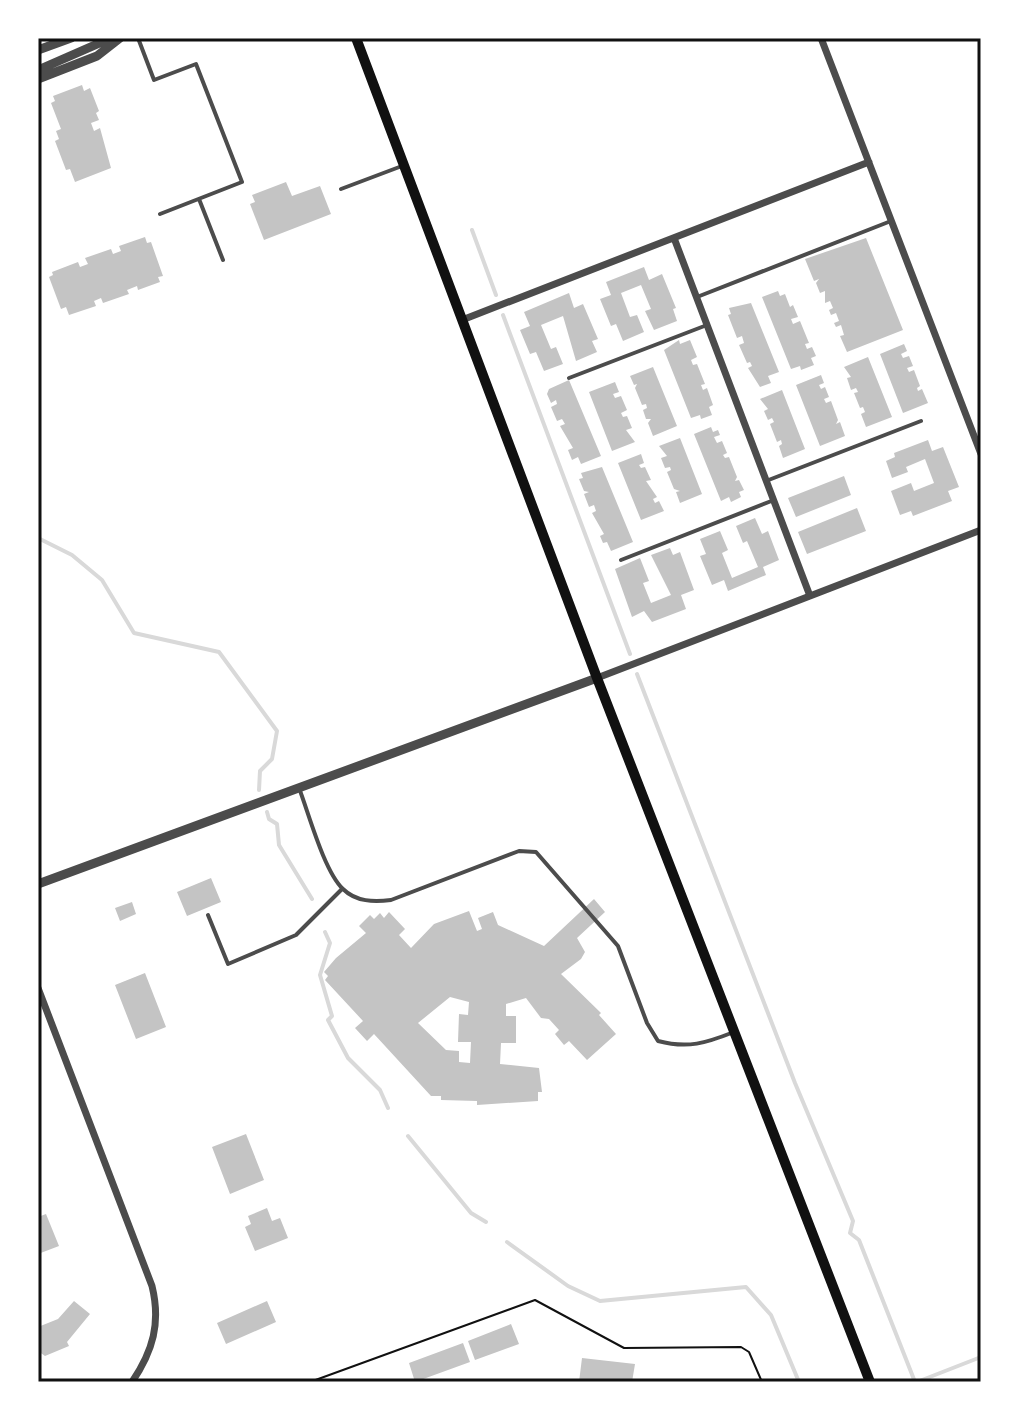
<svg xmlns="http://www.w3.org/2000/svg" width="1019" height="1420" font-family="'Noto Sans',sans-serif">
<rect width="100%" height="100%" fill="#fff"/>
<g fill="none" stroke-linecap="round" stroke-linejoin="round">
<path stroke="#d9d9d9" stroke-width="4" d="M472 230 496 295
M503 315 630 654
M38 538 72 555 102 580 134 633 219 652 277 731 272 759 260 771 259 790
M637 674 795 1083 853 1221 850 1233 859 1240 915 1382
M267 812 269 819 277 824 279 845 312 899
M325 932 330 943 320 975 332 1016 328 1020 348 1058 380 1090 388 1108
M408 1136 471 1213 486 1222
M507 1242 568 1286 600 1301 746 1287 771 1315 799 1382
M917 1382 981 1357"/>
</g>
<path fill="#c4c4c4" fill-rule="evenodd" d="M82 85 84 91 90 88 99 111 96 113 99 120 91 123 94 131 100 128 111 168 75 182 70 169 66 170 55 141 59 139 56 131 61 129 51 103 55 101 53 96Z
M286 182 292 196 320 186 331 214 264 240 250 204 255 202 252 195Z
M145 237 147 243 151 242 163 276 158 277 160 282 138 290 137 286 127 290 129 294 103 303 101 298 94 301 96 306 69 315 66 307 61 309 49 277 53 275 52 272 78 262 80 267 88 264 85 258 111 249 113 254 121 251 119 246Z
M866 238 903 330 847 352 840 336 844 335 841 325 836 327 834 323 839 321 836 313 831 315 829 310 833 308 830 301 825 303V291L820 293 816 283 819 279 814 281 805 259Z
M644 267 649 280 662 274 676 308 673 309 677 321 654 330 645 311 651 309 641 285 621 293 630 317 637 315 644 332 623 341 616 324 611 326 600 299 611 295 606 282Z
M778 291 780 296 785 294 790 307 793 305 798 317 791 319 793 324 800 321 809 343 805 344 807 349 812 347 816 356 811 358 814 365 801 370 800 366 791 369 762 297Z
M569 293 574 308 583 304 598 339 592 341 597 352 576 361 563 316 541 325 551 349 556 347 563 364 544 371 536 352 530 354 520 330 530 326 524 312Z
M751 303 779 372 768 376 771 383 760 387 748 368 752 366 750 362 747 363 739 345 744 343 742 336 737 338 728 315 731 314 729 308Z
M679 340 680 344 690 340 697 357 691 360 693 365 697 364 705 384 701 385 703 390 707 388 713 405 709 407 712 415 701 419 700 415 691 418 664 350Z
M904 344 907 351 901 354 903 358 909 356 913 366 907 368 909 372 914 370 920 386 917 388 918 391 922 389 928 403 903 413 880 354Z
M868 357 892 417 866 427 861 414 865 412 863 407 860 408 854 393 858 392 856 388 851 390 847 378 851 377 844 367Z
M653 367 677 426 653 436 648 423 651 419H646L643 410 647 408 646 404 642 405 635 388 637 384 634 385 630 376Z
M821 375 824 383 819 385 821 389 825 387 829 397 824 399 826 403 831 401 838 420 836 424 840 422 845 436 820 446 796 385Z
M569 380 601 456 581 464 578 457 572 460 568 450 573 448 560 426 565 424 562 419 557 421 551 407 557 404 556 400 551 403 547 394 549 389Z
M615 382 619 392 613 394 615 398 621 396 627 410 621 413 623 417 627 416 632 428 626 430 635 442 612 451 589 392Z
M782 390 805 449 783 458 779 446 782 444 781 440 777 442 770 424 774 422 772 418 768 420 764 411 768 409 760 399Z
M711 427 713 432 718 430 720 435 714 437 717 443 722 441 727 453 723 455 725 458 729 457 737 477 735 481 739 480 744 490 739 492 741 497 731 502 729 497 721 501 694 434Z
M680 438 702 494 680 503 676 492 680 491 674 489 667 472 671 470 670 467 665 468 661 458 667 456 659 446Z
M928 440 932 451 943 447 959 487 948 491 952 501 913 516 911 511 900 515 891 491 911 483 914 491 934 483 925 459 906 467 908 472 892 478 886 461 895 457 894 453Z
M641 454 644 463 639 465 641 468 645 467 651 480 646 481 657 497 653 499 655 503 659 501 664 511 641 520 618 463Z
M602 467 633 542 611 551 607 542 603 543 600 536 604 534 592 513 596 511 594 505 589 507 584 494 589 492 584 491 579 479 583 478 581 473Z
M844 476 851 495 796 517 788 498Z
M857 508 866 531 807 554 798 532Z
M755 518 762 534 768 531 779 560 763 567 766 575 728 591 724 580 712 585 700 556 706 554 700 539 720 531 728 550 722 553 732 578 758 567 747 541 743 543 736 526Z
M670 548 673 555 680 552 694 590 681 595 686 609 652 622 644 611 632 617 615 569 640 558 649 581 643 583 651 603 671 595 651 555Z
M211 878 221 902 187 916 177 892Z
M594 899 605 912 577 938 585 952 581 959 561 974 601 1013 599 1015 616 1034 587 1060 569 1041 564 1045 555 1034 559 1030 549 1019 541 1018 526 998 506 1004V1016H516V1043H501L500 1064 539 1068 542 1092H538V1101L477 1105V1101L441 1100V1096H431L374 1034 367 1041 355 1028 363 1021 325 980 328 976 324 972 336 958 366 933 359 926 370 915 374 919 380 913 384 918 389 912 405 929 399 935 411 948 434 924 469 911 477 931 482 929 478 918 493 912 498 925 544 946ZM450 997 469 1002 468 1015 459 1014 458 1042H471L470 1063 459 1062V1051L446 1050 418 1023Z
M132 902 136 914 120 921 115 908Z
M145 973 166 1027 136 1039 115 985Z
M246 1134 264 1180 230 1194 212 1147Z
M267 1208 272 1221 280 1218 288 1238 255 1251 245 1227 251 1224 248 1216Z
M46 1214 59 1246 38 1254V1217Z
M74 1301 90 1314 67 1342 69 1346 45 1356 38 1351V1327L58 1319Z
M267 1301 276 1322 226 1344 217 1323Z
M511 1324 519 1344 475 1360 468 1341Z
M463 1343 470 1362 415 1382 409 1363Z
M582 1358 635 1364 632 1382H579Z"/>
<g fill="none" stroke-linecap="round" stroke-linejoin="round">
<path stroke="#111" stroke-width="2" d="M310 1382 535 1300 624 1348 741 1347 749 1352 762 1382"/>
<path stroke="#4c4c4c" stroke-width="4" d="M138 38 154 80 196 64 242 182 160 214
M341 189 402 166
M199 199 223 260
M697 297 891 221
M569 378 707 325
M766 481 921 421
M621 560 774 500
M299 788C309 814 324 871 343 889 356 902 374 902 391 900L519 851 536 852 618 946 647 1023 658 1041C688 1049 706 1043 734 1032
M208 915 228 964 296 935 342 889"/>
<path stroke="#4c4c4c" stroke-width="7" d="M821 38 981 454
M674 238 810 596
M462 320 869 162
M597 678 981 530
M38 988 152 1286C161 1323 153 1351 132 1382"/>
<path stroke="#4c4c4c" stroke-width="9" d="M38 50 71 38
M38 70 111 38
M38 79 97 56 120 38
M38 884 597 678"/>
<path stroke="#111" stroke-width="10" d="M356 38 597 678 870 1382"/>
</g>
<rect width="1019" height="1420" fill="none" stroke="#ffffff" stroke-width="80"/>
<rect x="40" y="40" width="939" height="1340" fill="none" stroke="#111" stroke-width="3"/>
</svg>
